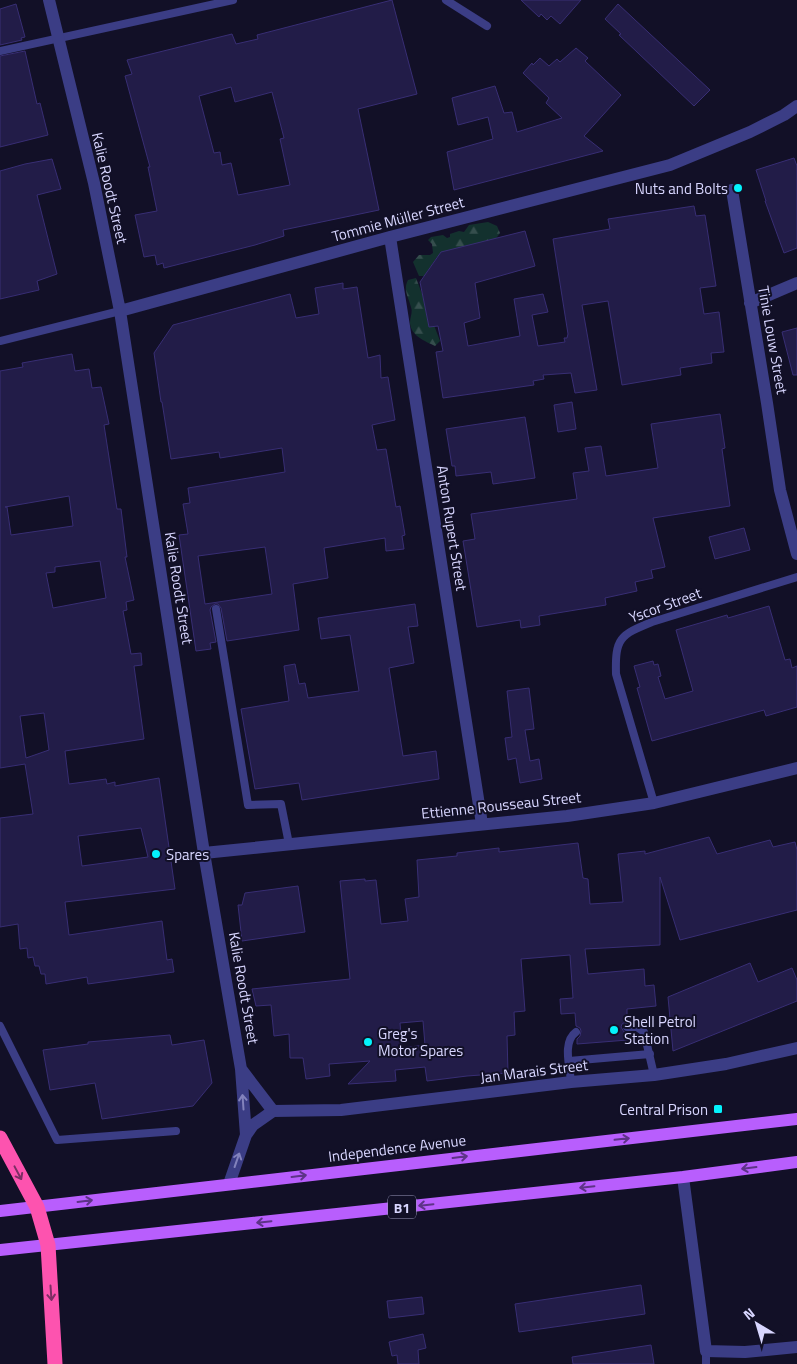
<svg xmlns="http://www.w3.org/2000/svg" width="797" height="1364" font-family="'Titillium Web',sans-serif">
<defs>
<pattern id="forest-firs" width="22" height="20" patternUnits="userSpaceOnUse" patternTransform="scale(1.25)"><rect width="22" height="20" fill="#13312e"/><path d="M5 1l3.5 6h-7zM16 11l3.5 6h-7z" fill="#354e4d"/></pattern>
</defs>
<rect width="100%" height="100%" fill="#121027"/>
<path fill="url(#forest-firs)" d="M488 222 497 226 500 233 492 244 437 257 424 276H419L413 262 419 255H430L433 253 432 244 428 240 431 237 443 235 447 238 450 237V234L459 231 464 232 469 225Z
M416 278 440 341 435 346C425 341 411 336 410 323 410 317 413 312 411 307 408 296 403 290 408 280Z"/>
<path fill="#221c48" stroke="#382e74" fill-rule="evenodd" d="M392 0 417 94 358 109 379 210 283 230 284 236 255 245 164 268 163 263 157 265 155 255 144 257 135 215 157 211 148 167H150L125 76 132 74 127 60 232 34 236 44 258 39 257 35ZM231 87 235 102 272 92 284 138 280 139 290 185 238 195 231 163 222 165 220 152 214 153 199 96Z
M521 0H581L560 24 551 16 547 20 541 14 539 17Z
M16 4 25 37 21 38 22 40 0 45V9Z
M618 4 710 90 694 106 619 35 621 34 605 19Z
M576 48 588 58 585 61 621 95 584 136 603 151 454 190 447 152 493 139 488 117 458 125 452 98 495 86 504 113 512 112 517 132 562 118 546 103 549 98 523 73 532 63 533 65 540 58 549 66 557 59 560 62Z
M25 51 37 104 40 103 48 135 0 147V56Z
M794 158 797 166V248L784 253 765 201H766L756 170Z
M52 159 61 189 37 195 57 274 37 281 39 290 0 299V171L25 164Z
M694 206 696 216 705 215 716 286 700 288 704 314 719 312 724 352 711 353 712 363 680 368 681 375 622 385 608 301 582 305 597 390 575 393 571 373 543 375 544 379 533 381 534 385 443 398 436 352 443 351 438 326 429 327 420 282 441 252 525 231 535 266 475 283 480 318 464 323 468 346 520 336 514 299 543 294 548 312 532 315 538 346 565 342 564 338H567L568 334 553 239 610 229 608 219Z
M343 283V289L357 287 368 358 380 355 381 378 388 377 395 420 372 425 377 450 386 449 396 507 400 506 405 535 402 536 404 549 386 551 385 538 324 548 328 578 293 584 299 630 227 641 221 608 218 604H215L211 607 210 610 216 642 210 643 211 649 196 651 179 535 188 534 183 504 190 503 188 488 285 472 282 448 220 458 219 452 171 459 162 402H161L154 353 173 325 290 294 296 318 319 314 315 288ZM265 547 272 594 205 604 198 556Z
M797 328V375H793L782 332Z
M72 354 75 371 89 369 92 388 101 387 109 424 104 425 117 509H121L127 557H125L134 600 126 602 127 610 123 611 131 654 141 653 142 665 134 666 144 739 65 751 69 784 106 779 107 784 115 782V786L159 778 175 889 65 902 69 935 162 921 167 960 172 959 174 972 88 984 87 977 46 984 45 974H41L39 966H35L33 957 28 958 27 948 20 949 18 924 0 927V818L33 814 25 764 0 768V371L23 367 22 363ZM69 496 73 526 11 535 7 507H5ZM100 561 106 598 53 608 46 573 55 572V567ZM44 713 49 750 26 758 20 716ZM141 828 148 857 82 866 78 836Z
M572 402 576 429 558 432 554 405Z
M720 414 725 448 722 449 730 506 653 518 665 567 651 570 653 578 635 582 637 591 605 598 606 605 539 616 540 625 521 628 520 620 477 627 463 541 475 539 471 514 577 499 573 473 589 471 585 448 601 446 606 476 658 468 651 424Z
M525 417 535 478 493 484 491 472 456 476 455 466H452L446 429Z
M744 528 750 550 715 559 709 537Z
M415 604 418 626 408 627 414 663 389 668 403 756 436 751 439 779 302 800 299 783 255 789 241 709 289 701 284 666 295 664 299 684 305 683 308 698 359 691 350 635 321 639 318 618Z
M769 606 785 660 790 659 792 668 797 666V707L766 716 764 710 652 741 637 688 640 687 634 666 653 661 654 665 658 664 661 676 658 677 665 699 693 691 676 630 727 615 728 618Z
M529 688 534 729 525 730 530 761 539 759 542 779 520 783 516 758 508 760 505 738 512 737 507 691Z
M709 837 717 854 770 840 773 847 795 842 797 850V910L680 940 660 877V945L585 949 588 974 644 969 645 986 654 985 656 1006 627 1009V1021L622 1024 621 1027 624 1032 628 1033V1040L577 1044V1039L580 1036 581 1031 580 1028 576 1026 575 1013 561 1014 560 999 573 998 570 955 521 959 525 1011 514 1012 515 1035 507 1036 508 1073 467 1076 427 1081 425 1067 395 1070 396 1081 348 1084 370 1061 329 1064 330 1076 306 1079 303 1058H290L289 1034 274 1036 271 1005 256 1006 252 989 350 979 340 881 365 879V881L376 880 381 924 408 921 405 899 419 897 417 860 457 856V853L499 848V852L578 843 583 878 588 879 590 904 623 902 618 854 645 851V854ZM423 1021 425 1045 402 1048 400 1023Z
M298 886 305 932 242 941 238 905H242L245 893Z
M750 963 758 982 792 968 797 980V1001L673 1051 668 997Z
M170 1035 172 1045 204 1040 212 1083 193 1106 102 1119 95 1083 50 1090 43 1050 88 1044V1042Z
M641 1285 645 1314 519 1332 515 1304Z
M422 1297 424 1314 389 1318 387 1301Z
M423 1334 426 1348 418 1350 419 1364H398L397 1355 392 1356 389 1342Z
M651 1345 654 1364H573L572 1357Z"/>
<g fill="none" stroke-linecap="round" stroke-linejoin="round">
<path stroke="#3b3d85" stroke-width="8" d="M446 0 487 26
M0 51 233 0
M0 341 120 311
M216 609 248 805 281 804 289 844
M654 803 616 674C615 638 620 635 652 622L797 577
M0 1026 57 1140 176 1131
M627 1027H637L644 1032 654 1075
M569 1061 650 1054
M571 1082C570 1067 562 1042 576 1032
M706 1351V1364"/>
<path stroke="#3b3d85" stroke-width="12" d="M49 0 94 183 120 311 204 853 241 1069 246 1135 229 1184
M732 190 767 403 780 490 797 554
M390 237 482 824
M750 303 797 283
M120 311 390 237 670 165 750 132 784 115 797 106
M204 853 567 816 654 803 797 768
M241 1069 273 1111
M246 1135 253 1125 273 1111 341 1110 571 1082 654 1075 726 1064 797 1048
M683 1177 706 1351 745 1352 797 1347"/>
<path stroke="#b85efd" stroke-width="12" d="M0 1211 797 1119
M0 1250 683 1177 797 1162"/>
<path stroke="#fd53af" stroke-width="15" d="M0 1138 37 1207 48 1245 55 1364"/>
</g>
<defs><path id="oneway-shaft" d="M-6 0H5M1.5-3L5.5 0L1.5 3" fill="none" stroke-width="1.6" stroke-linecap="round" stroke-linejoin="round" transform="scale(1.25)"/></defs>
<g stroke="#8282bc">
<use href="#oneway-shaft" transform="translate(243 1102) rotate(-94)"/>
<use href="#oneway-shaft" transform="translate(237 1160) rotate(-71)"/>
</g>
<g stroke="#5d3387">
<use href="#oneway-shaft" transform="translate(622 1139) rotate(-6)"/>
<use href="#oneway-shaft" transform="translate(460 1157) rotate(-7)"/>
<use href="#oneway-shaft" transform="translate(749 1168) rotate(173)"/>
<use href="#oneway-shaft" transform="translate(299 1176) rotate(-7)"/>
<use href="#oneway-shaft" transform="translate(587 1187) rotate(174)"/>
<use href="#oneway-shaft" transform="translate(85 1201) rotate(-7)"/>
<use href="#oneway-shaft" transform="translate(426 1205) rotate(174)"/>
<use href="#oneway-shaft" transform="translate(264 1222) rotate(174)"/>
</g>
<g stroke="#7c2e64">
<use href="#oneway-shaft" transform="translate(18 1173) rotate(62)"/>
<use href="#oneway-shaft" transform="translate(51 1293) rotate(86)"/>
</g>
<g fill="#04f2fc" stroke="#121027" stroke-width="2">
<circle cx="738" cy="188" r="5"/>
<circle cx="156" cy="854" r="5"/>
<circle cx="614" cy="1030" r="5"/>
<circle cx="368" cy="1042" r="5"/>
<rect x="713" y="1104" width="10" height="10" rx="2.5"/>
</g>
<g text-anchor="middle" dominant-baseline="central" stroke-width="4" stroke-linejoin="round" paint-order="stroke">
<rect fill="#121027" stroke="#9d9bbe" stroke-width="1" x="388" y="1195.5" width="28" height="23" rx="4"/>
<g font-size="14" font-weight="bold" fill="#d8d6ff">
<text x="402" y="1207">B1</text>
</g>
<g font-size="15" fill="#d8d6ff" stroke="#121027">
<text transform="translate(110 188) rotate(77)">Kalie Roodt Street</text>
<text transform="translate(398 219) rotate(-15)">Tommie Müller Street</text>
<text transform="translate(773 340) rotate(80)">Tinie Louw Street</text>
<text transform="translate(452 528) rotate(81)">Anton Rupert Street</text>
<text transform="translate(179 588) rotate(81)">Kalie Roodt Street</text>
<text transform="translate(665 605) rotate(-20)">Yscor Street</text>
<text transform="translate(501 805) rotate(-6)">Ettienne Rousseau Street</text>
<text transform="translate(244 988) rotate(80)">Kalie Roodt Street</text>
<text transform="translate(534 1071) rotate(-7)">Jan Marais Street</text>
<text transform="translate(397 1148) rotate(-7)">Independence Avenue</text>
</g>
<g font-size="15" fill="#d8d6ff" stroke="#121027" text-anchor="start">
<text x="728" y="188" text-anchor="end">Nuts and Bolts</text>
<text x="166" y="854">Spares</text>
<text x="624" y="1021">Shell Petrol<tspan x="624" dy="17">Station</tspan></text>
<text x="378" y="1033">Greg's<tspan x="378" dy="17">Motor Spares</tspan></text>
<text x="708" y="1109" text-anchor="end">Central Prison</text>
</g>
</g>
<g transform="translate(757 1324) rotate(322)" stroke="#121027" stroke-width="4" paint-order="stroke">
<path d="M0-4L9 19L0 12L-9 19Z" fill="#d8d6ff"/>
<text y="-8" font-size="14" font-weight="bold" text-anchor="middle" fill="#d8d6ff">N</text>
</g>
</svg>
